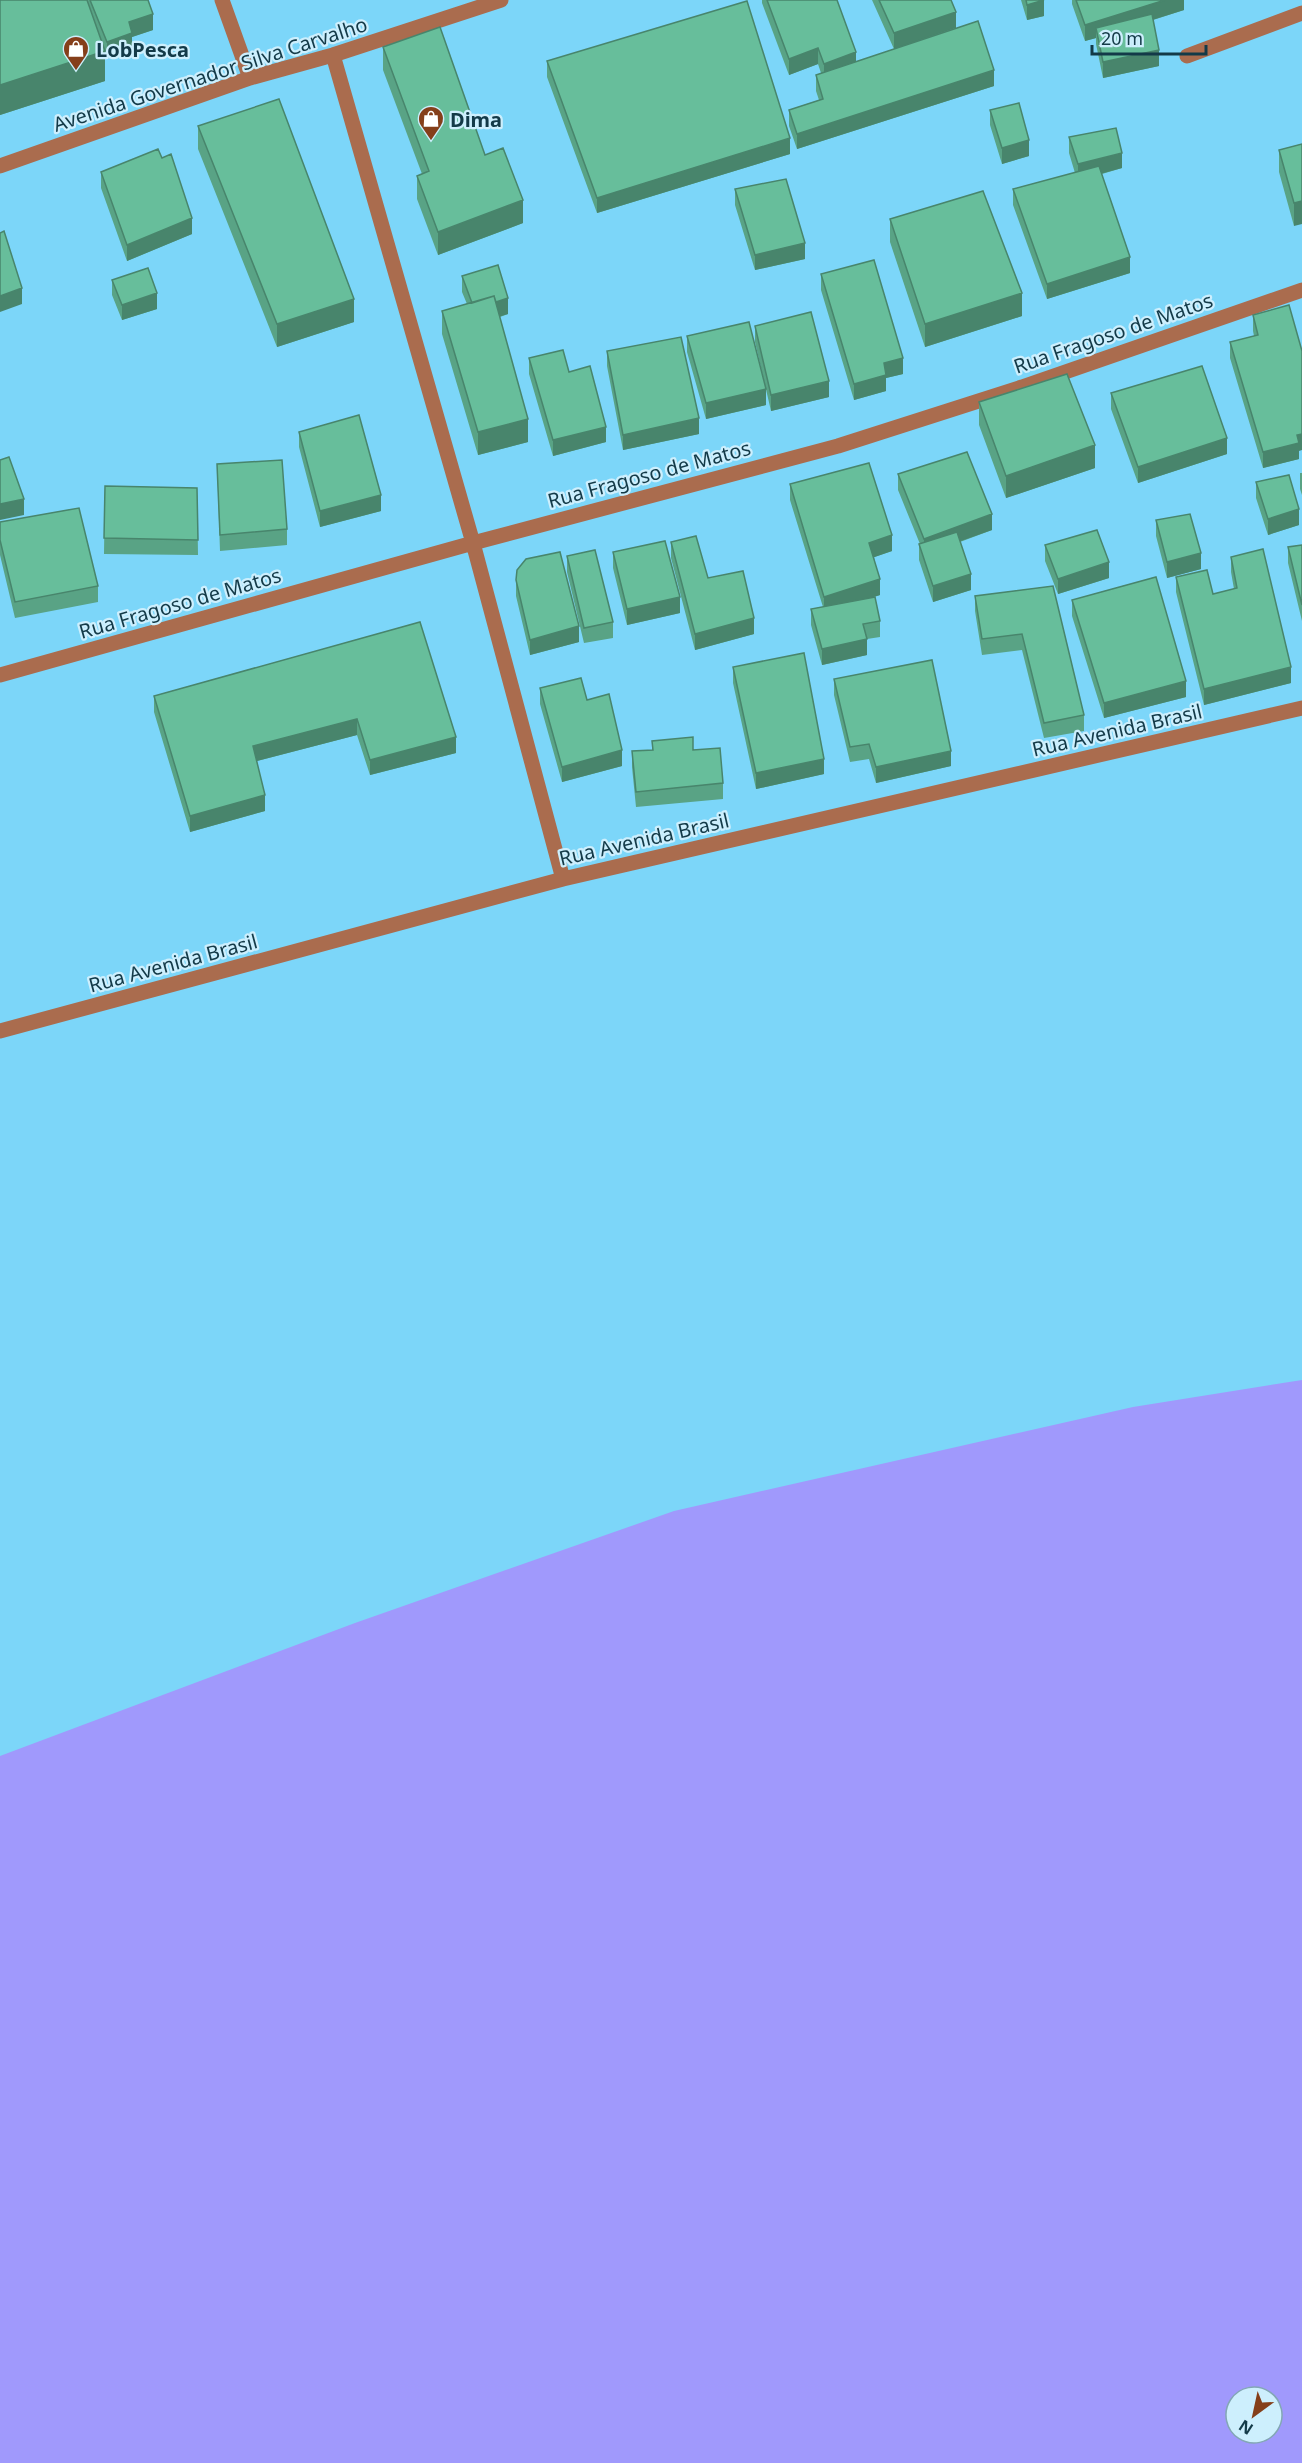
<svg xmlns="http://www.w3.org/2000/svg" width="1302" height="2463" font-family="'Noto Sans',sans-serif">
<rect width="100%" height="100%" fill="#7cd6f9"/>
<path fill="#a099fc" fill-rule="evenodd" d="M1302 1380V2463H0V1756L355 1623 674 1511 1133 1407ZM1236 2397H1272V2433H1236Z"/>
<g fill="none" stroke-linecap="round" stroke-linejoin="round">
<path stroke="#aa6c4e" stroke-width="15" d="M222 0 250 78
M333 55 473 543 563 879
M1187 56 1302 13
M0 166 250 78 333 55 501 0
M0 675 473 543 838 446 1022 387 1302 290
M0 1031 563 879 1302 708"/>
</g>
<path fill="#59a385" d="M0 0H148L153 30 132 37V48L107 58 105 51V81L0 115Z
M762 0H837L856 62 994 86 797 149 789 126V110L819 100 816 91V75L821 73 818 64 789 75 762 3Z
M872 0H951L894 49Z
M1021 0H1044V16L1027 20Z
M1072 0H1184V10L1153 20 1159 66 1103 78 1096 44V38L1085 41 1072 4Z
M383 47 485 155 523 223 438 255 417 199V176L422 174 383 70Z
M547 61 790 154 597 213 547 77Z
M990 110 1029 156 1002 164 990 125Z
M198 126 354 322 277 347 198 149Z
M1069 137 1122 168 1102 174 1130 273 1047 299 1013 205V189L1075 173 1069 153Z
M1302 144 1294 226 1279 172V150Z
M101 172 192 234 127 261 101 188Z
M735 189 805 259 755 270 735 205Z
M890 219 1022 316 925 347 890 242Z
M821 274 903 374 886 378V391L854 400 821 290Z
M462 276 508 314 500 317 528 442 478 455 442 334V311L467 304 462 292Z
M112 280 157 309 122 320 112 295Z
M1253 315 1299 451V459L1263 468 1230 358V342L1254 336 1253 331Z
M755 326 829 397 771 411 755 342Z
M687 336 766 405 706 419 687 352Z
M607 351 699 434 623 450 607 366Z
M529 358 569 372 606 442 553 456 529 374Z
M1111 393 1227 454 1138 483 1111 409Z
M979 402 1095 468 1006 498 979 425Z
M299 432 381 511 320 527 299 447Z
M217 464 287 529V545L220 551Z
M1300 473H1302V495L1300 489Z
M898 474 992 530 960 542 971 590 933 602 919 560V544H920L898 490Z
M1256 482 1299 525 1268 535 1256 498Z
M790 484 892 551 874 557 880 595 868 599 880 621V637L867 639V655L822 665 811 625V609L823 607 790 500Z
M105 486 197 488 198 555 104 554Z
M1156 520 1201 569 1167 578 1156 536Z
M0 522 98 586V602L15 618 0 555Z
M671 542 708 578 754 634 695 650 671 558Z
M1045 545 1109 578 1058 594 1045 561Z
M1302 545V621L1288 563V547Z
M613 552 680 613 627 625 613 568Z
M567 556 613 622V638L584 643 567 572Z
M1231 557 1291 683 1204 705 1176 592V577L1213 594 1234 589 1231 572Z
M516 580 579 642 530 655 516 596Z
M1053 586 1084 715V731L1044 738 1022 650 982 655 975 611V596Z
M1072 600 1186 697 1104 718 1072 616Z
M420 622 456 753 370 775 357 735 257 761 265 811 190 832 154 712V696Z
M733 667 824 774 756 789 733 683Z
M834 679 951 766 876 783 869 759 850 762 834 695Z
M540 688 587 700 622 766 562 782 540 704Z
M652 741 693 750 723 783V799L636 807 632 767V751L652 750Z"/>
<path fill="#48856c" d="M1044 0V16L1027 20V5Z
M1165 0H1184V10L1098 37 1096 28V38L1085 41V25Z
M956 12V28L894 49V33Z
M153 14V30L132 37V48L107 58V42L129 22Z
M818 48V64L789 75V59Z
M1159 50V66L1103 78V62Z
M105 51V81L0 115V85Z
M856 52V68L824 80V64Z
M994 70V86L797 149V134Z
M790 138V154L597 213V198Z
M1029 140V156L1002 164V148Z
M1122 153V168L1078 180V164Z
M523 200V223L438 255V232Z
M1302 201V224L1294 226V203Z
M192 218V234L127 261V245Z
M805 243V259L755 270V255Z
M1130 257V273L1047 299V284Z
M22 288V304L0 312V296Z
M157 293V309L122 320V305Z
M1022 293V316L925 347V324Z
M508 298V314L474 324V308Z
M354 299V322L277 347V324Z
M903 358V374L886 378V391L854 400V384L884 363Z
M829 381V397L771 411V395Z
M766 389V405L706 419V403Z
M699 418V434L623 450V435Z
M528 419V442L478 455V432Z
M606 427V442L553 456V440Z
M1302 434V450L1299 451V459L1263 468V452L1297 435Z
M1227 438V454L1138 483V467Z
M1095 445V468L1006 498V476Z
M381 495V511L320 527V511Z
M24 499V515L0 520V504Z
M1299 509V525L1268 535V519Z
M992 514V530L924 554V539Z
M892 535V551L869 559V543Z
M1201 553V569L1167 578V562Z
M1109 562V578L1058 594V579Z
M971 574V590L933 602V586Z
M880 579V595L824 612V597Z
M680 597V613L627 625V609Z
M754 618V634L695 650V634Z
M579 626V642L530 655V640Z
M867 639V655L822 665V649Z
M1291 667V683L1204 705V689Z
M1186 681V697L1104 718V703Z
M357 719V735L253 762V746Z
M456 737V753L370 775V760Z
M622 750V766L562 782V767Z
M951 751V766L876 783V767Z
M824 759V774L756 789V773Z
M265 795V811L190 832V816Z"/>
<path fill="#67be9b" stroke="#48856c" stroke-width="1.5" d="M0 0H87L105 51 0 85Z
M90 0H148L153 14 129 22 132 33 107 42Z
M767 0H837L856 52 824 64 818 48 789 59Z
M879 0H951L956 12 894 33Z
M1026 0H1044L1027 5Z
M1076 0H1165L1085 25Z
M747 1 790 138 597 198 547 61Z
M1152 14 1159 50 1103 62 1096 28Z
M978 21 994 70 797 134 789 110 823 99 816 75Z
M440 27 485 155 503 148 523 200 438 232 417 176 429 171 383 47Z
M279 99 354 299 277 324 198 126Z
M1019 103 1029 140 1002 148 990 110Z
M1116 128 1122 153 1078 164 1069 137Z
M1302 144V201L1294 203 1279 150Z
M158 149 162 158 171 154 192 218 127 245 101 172Z
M1099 166 1130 257 1047 284 1013 189Z
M786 179 805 243 755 255 735 189Z
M983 191 1022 293 925 324 890 219Z
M4 231 22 288 0 296V233Z
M874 260 903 358 884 363 886 375 854 384 821 274Z
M498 265 508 298 496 302 494 296 472 303 462 276Z
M148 268 157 293 122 305 112 280Z
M494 296 528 419 478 432 442 311Z
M1289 305 1302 351V434L1297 435 1299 443 1263 452 1230 342 1258 335 1253 315Z
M811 312 829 381 771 395 755 326Z
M749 322 766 389 706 403 687 336Z
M681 337 699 418 623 435 607 351Z
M563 350 569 372 590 366 606 427 553 440 529 358Z
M1202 366 1227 438 1138 467 1111 393Z
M1067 374 1095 445 1006 476 979 402Z
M359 415 381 495 320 511 299 432Z
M967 452 992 514 924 539 898 474Z
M9 457 24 499 0 504V460Z
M282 460 287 529 220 535 217 464Z
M869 463 892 535 869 543 880 579 824 597 790 484Z
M1289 475 1299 509 1268 519 1256 482Z
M105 486 197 488 198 540 104 538Z
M79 508 98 586 15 602 0 540V522Z
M1190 514 1201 553 1167 562 1156 520Z
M1097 530 1109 562 1058 579 1045 545Z
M957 532 971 574 933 586 919 544Z
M696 536 708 578 743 571 754 618 695 634 671 542Z
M665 541 680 597 627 609 613 552Z
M1302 545V605L1288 547Z
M1263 549 1291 667 1204 689 1176 577 1207 570 1213 594 1237 588 1231 557Z
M595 550 613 622 584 628 567 556Z
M560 552 579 626 530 640 516 580 517 570 526 559Z
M1156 577 1186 681 1104 703 1072 600Z
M1053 586 1084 715 1044 723 1022 634 982 639 975 596Z
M875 597 880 621 863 624 867 639 822 649 811 609Z
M420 622 456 737 370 760 357 719 253 746 265 795 190 816 154 696Z
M804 653 824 759 756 773 733 667Z
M932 660 951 751 876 767 869 744 850 747 834 679Z
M581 678 587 700 609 694 622 750 562 767 540 688Z
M693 737V750L720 748 723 783 636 792 632 751 653 750 652 741Z"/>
<defs>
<symbol id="shop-pin" viewBox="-11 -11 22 30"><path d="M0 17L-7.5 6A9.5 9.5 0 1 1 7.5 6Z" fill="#853f1a" stroke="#cdeffd"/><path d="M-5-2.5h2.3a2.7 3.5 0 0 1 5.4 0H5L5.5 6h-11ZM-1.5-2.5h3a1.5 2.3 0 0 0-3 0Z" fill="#fff"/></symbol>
</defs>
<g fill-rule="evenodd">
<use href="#shop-pin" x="61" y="34" width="30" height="40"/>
<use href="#shop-pin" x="416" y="104" width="30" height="40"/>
</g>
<g text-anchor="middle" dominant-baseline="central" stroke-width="4.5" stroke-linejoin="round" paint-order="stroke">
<g font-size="20" font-weight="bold" fill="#133a48" stroke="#cdeffd" text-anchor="start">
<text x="96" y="49">LobPesca</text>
<text x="450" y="119">Dima</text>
</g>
<g font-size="20" fill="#133a48" stroke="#cdeffd">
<text transform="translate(210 74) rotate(-18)">Avenida Governador Silva Carvalho</text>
<text transform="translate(1113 333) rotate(-19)">Rua Fragoso de Matos</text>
<text transform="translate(649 474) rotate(-15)">Rua Fragoso de Matos</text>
<text transform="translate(180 603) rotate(-16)">Rua Fragoso de Matos</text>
<text transform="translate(1117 730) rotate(-13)">Rua Avenida Brasil</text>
<text transform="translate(644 839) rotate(-13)">Rua Avenida Brasil</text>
<text transform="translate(173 963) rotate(-15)">Rua Avenida Brasil</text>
</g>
</g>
<g transform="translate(1254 2415) rotate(213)"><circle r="28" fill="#cdeffd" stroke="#83a7b5" stroke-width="1.5"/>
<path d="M0-4.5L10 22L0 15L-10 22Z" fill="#853f1a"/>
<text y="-9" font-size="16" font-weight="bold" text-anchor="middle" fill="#133a48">N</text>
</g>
<path d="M1092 45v9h114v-9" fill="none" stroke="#133a48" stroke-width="3"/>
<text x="1101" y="45" font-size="18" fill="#133a48" stroke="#cdeffd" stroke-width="4.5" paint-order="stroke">20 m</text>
</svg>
